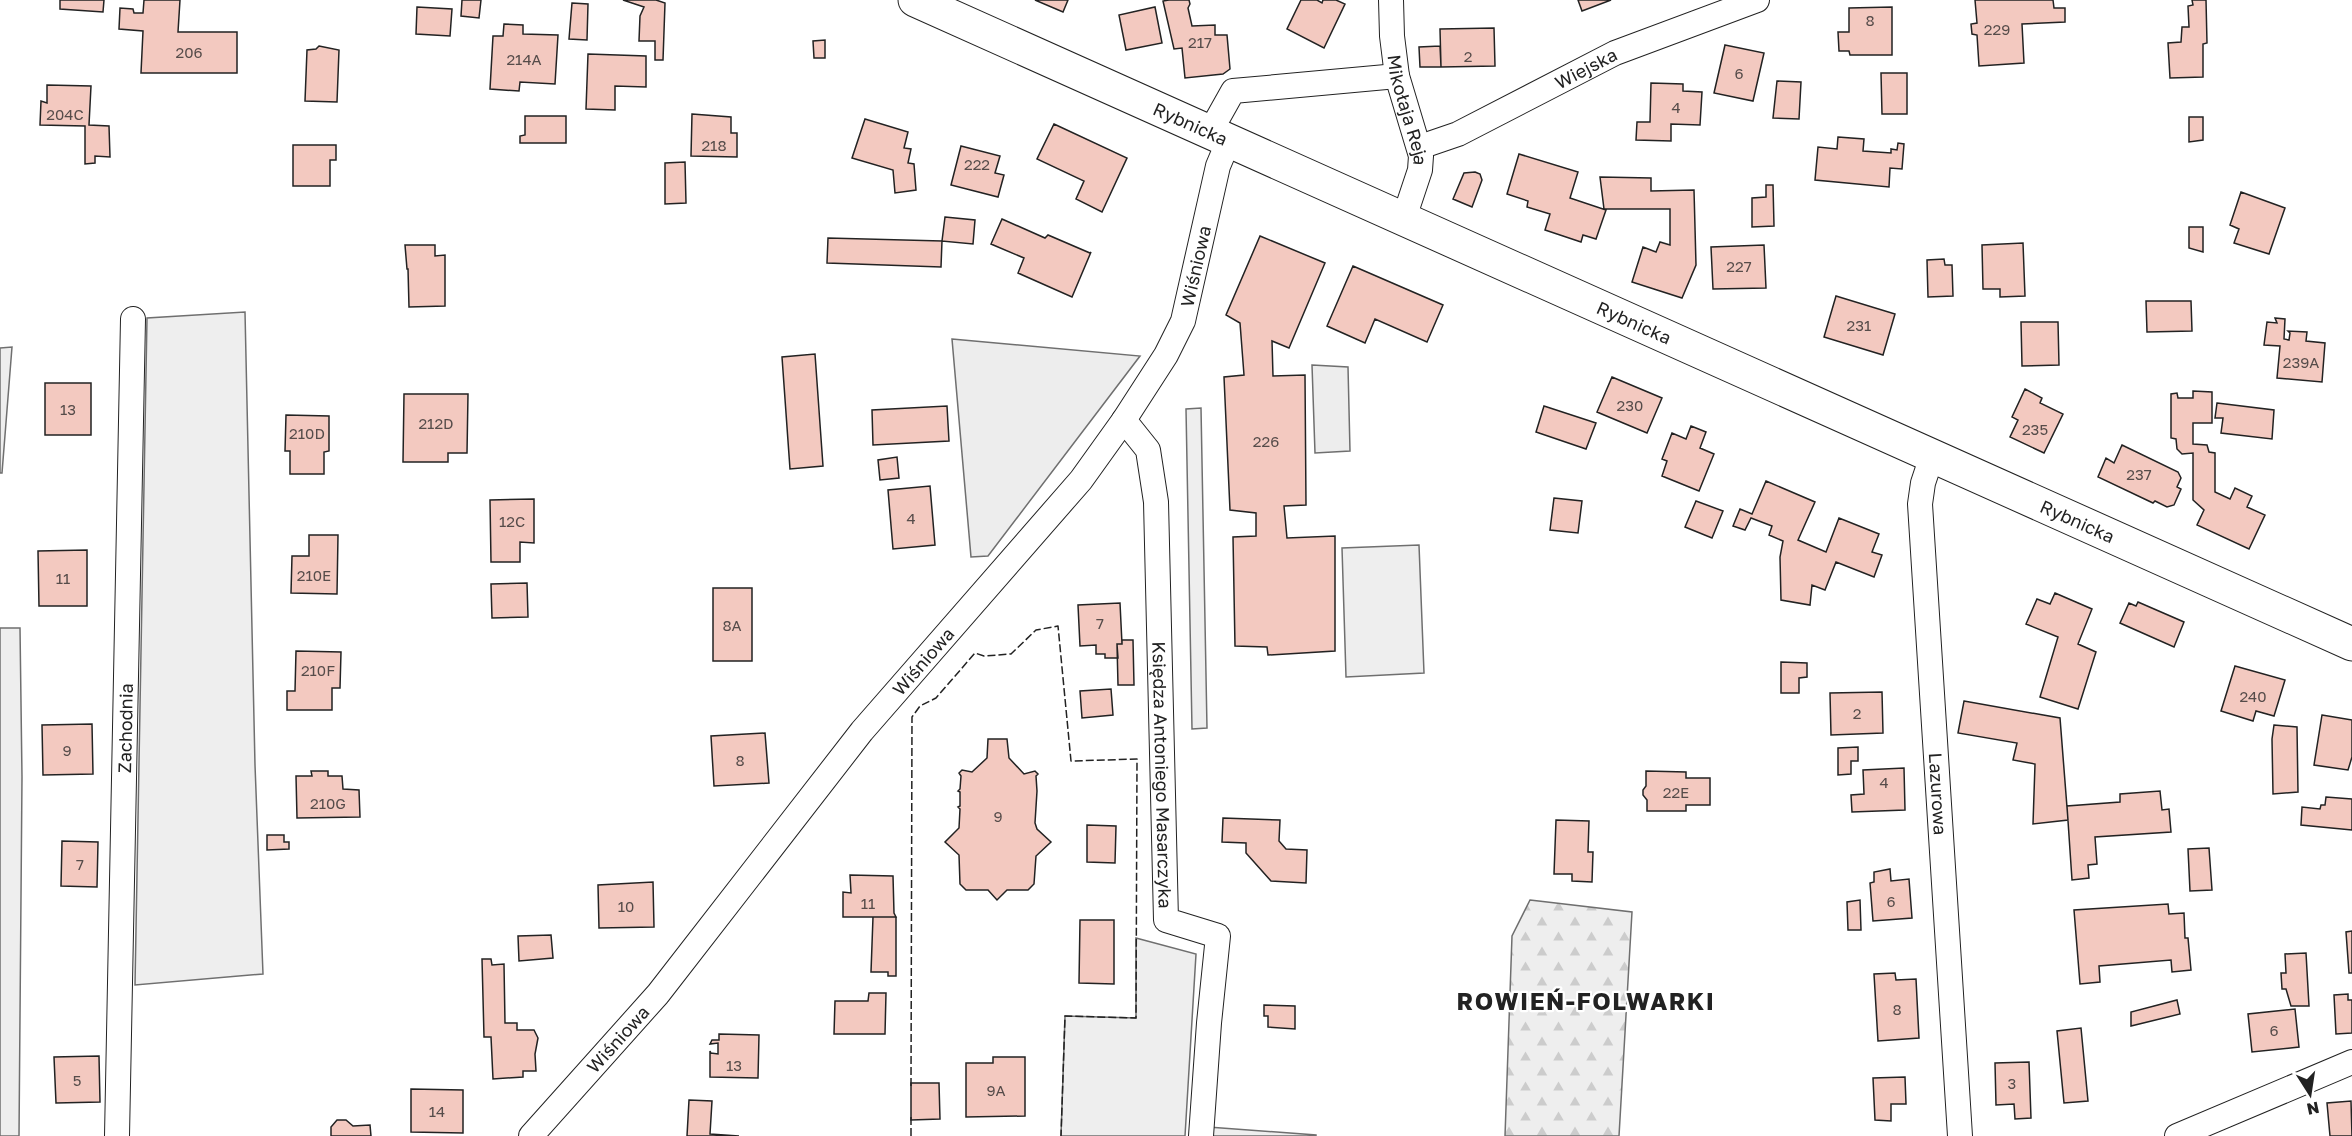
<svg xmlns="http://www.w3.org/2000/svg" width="2352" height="1136" font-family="'Golos Text',sans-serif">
<defs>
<pattern id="forest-firs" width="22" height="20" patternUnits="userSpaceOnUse" patternTransform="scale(1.5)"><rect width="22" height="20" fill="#eee"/><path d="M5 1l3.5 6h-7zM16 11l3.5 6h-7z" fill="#ccc"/></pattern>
</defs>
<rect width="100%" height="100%" fill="#fff"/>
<path fill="#eee" stroke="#6f6f6f" stroke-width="1.5" d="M245 312 255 765 263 974 135 985 147 318Z
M12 347 2 473H0V348Z
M1201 408 1207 728 1192 729 1186 409Z
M1419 545 1424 673 1346 677 1342 548Z
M0 628H20L22 777 19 1136H0Z
M1136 938 1196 954 1185 1136H1061L1065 1016 1136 1018Z
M1208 1127 1316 1135V1136H1207Z"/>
<path fill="url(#forest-firs)" stroke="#6f6f6f" stroke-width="1.5" d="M1530 900 1632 912 1619 1136H1505L1512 936Z"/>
<path fill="#ededed" stroke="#6f6f6f" stroke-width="1.5" d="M952 339 1140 356 988 556 971 557Z
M1312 365 1348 367 1350 451 1315 453Z"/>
<path fill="#f3c9c0" stroke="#222" stroke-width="1.5" d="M60 0H104L103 12 60 9Z
M144 0H180L178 32H237V73H141L143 31 119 29 120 8 133 9 134 13H143Z
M462 0H481L479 18 461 16Z
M623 0H656L665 3 663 60H655V41H639L640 16 644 7Z
M1035 0H1068L1063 12Z
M1169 0H1189L1190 4 1188 8 1192 26 1215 25V35H1227L1230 69 1223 74 1185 78 1182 48 1174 49 1163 1Z
M1301 0H1317L1322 3 1323 0H1336L1345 4 1324 48 1287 29Z
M1578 0H1611L1582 11Z
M1975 0H2053L2054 8H2065V22L2022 24 2024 63 1979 66 1977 35 1972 34 1971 24 1977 23Z
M2192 0H2206L2207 43 2203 44V77L2170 78 2168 43 2181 42 2182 27H2189L2188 6 2193 5Z
M572 3 588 4 587 40 569 39Z
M417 7 452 9 450 36 416 34Z
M1155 7 1162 43 1126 50 1119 15Z
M1892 7V55H1850L1849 51H1839L1838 32H1849V8Z
M504 24 523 25V34L558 35 555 84 520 82 519 91 490 89 493 36H503Z
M1494 28 1495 66 1441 67 1440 29Z
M825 40V58H814L813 41Z
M1725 45 1764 53 1753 101 1714 93Z
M319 46 339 50 337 102 305 101 307 50 316 49Z
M1440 46 1441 67H1420L1419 47Z
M588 54 646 56V87L615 86V110L586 109Z
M1881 73H1907V114H1882Z
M1777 81 1801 82 1799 119 1773 118Z
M1651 83 1683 84V91L1702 92 1700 125 1671 124V141L1636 140 1637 122H1650Z
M47 85 91 86 89 125 109 126 110 157 95 156V163L85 164V126L40 125 41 101 47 103Z
M692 114 731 117V133H737V157L691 156Z
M525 116H566V143H520V136L525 135Z
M2189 117H2203V140L2189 142Z
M865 119 908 132 904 148 911 149 908 163 914 164 916 190 895 193 893 170 852 158Z
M1054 124 1127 158 1102 212 1076 199 1084 181 1037 159Z
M1838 137 1864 139 1863 151 1891 153V149L1897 150 1898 143 1904 144 1902 169 1890 168 1889 187 1815 180 1818 147 1837 149Z
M293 145H336V160H330V186H293Z
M961 146 1000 156 995 173 1004 175 998 197 951 185Z
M1519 154 1578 172 1570 198 1606 210 1596 239 1583 235 1581 242 1545 230 1550 214 1527 207 1528 201 1507 194Z
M685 162 686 203 665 204V163Z
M1475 172 1480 174 1482 180 1472 207 1453 199 1464 173Z
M1600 177 1651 178V191L1694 190 1696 265 1682 298 1632 282 1643 247 1656 252 1660 242 1670 245V209H1604Z
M1766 185H1773L1774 226 1752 227V198L1766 197Z
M2241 192 2285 208 2269 254 2234 243 2239 229 2230 225Z
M945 217 975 220 973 244 942 241 941 267 827 263 828 238 942 241Z
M1002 219 1045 238 1048 235 1090 253 1091 252 1072 297 1018 273 1024 258 991 244Z
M2189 227H2203V252L2189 248Z
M1260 236 1325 263 1289 348 1272 341 1273 376 1305 375 1306 505 1284 506 1287 538 1335 536V651L1268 655 1267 647 1235 646 1233 537 1256 536V513L1230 510 1224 377 1244 375 1240 323 1226 315Z
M2023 243 2025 296 2000 297V289H1983L1982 245Z
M405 245H435V256L445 255V306L409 307 408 269H407Z
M1764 245 1766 288 1713 289 1711 247Z
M1944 259 1945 265H1952L1953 296 1928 297 1927 260Z
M1353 266 1443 305 1427 342 1375 319 1365 343 1327 326Z
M1836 296 1895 314 1883 355 1824 337Z
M2146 301H2191L2192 331 2147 332Z
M2275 318 2285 319 2284 339 2289 340 2290 333 2288 331 2307 332 2306 341 2325 343 2322 382 2277 378 2280 346 2264 345 2267 322 2277 323Z
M2021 322H2058L2059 365 2022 366Z
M815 354 823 466 790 469 782 357Z
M1612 377 1662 398 1647 433 1597 412Z
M45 383H91V435H45Z
M2025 389 2042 398 2040 403 2063 414 2044 453 2010 437 2018 420 2012 417Z
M2193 391 2212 392V423H2193V444L2207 445 2209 452 2215 453V492L2230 499 2235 488 2252 496 2247 507 2265 515 2249 549 2197 525 2204 510 2193 500V453L2182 454 2177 449 2176 439 2171 438V394L2177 393 2178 398H2193Z
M404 394H468L467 453H448V462H403Z
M2217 403 2274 410 2272 439 2221 433 2223 418H2215Z
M947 406 949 441 873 445 872 410Z
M1544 406 1596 423 1586 449 1536 432Z
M286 415 329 416V451L324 452V474H290V451H285Z
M1691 426 1706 432 1700 448 1714 454 1699 491 1662 476 1667 461 1662 459 1672 433 1686 439Z
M2122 445 2178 472 2181 478 2177 487 2181 489 2174 505 2167 507 2155 501 2153 503 2098 477 2106 458 2114 463Z
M897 457 899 478 880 480 878 460Z
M1766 481 1815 502 1798 540 1826 552 1839 518 1879 534 1872 552 1882 555 1874 577 1836 562 1825 590 1812 585 1810 605 1781 600 1780 557 1783 541 1769 535 1772 526 1751 518 1745 530 1733 526 1740 509 1752 514Z
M930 486 935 545 893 549 888 490Z
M1554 498 1582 501 1578 533 1550 530Z
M534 499V543L520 542V562H491L490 500Z
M1696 501 1723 511 1712 538 1685 527Z
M309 535H338L337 594 291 593 292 556H309Z
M87 550V606H39L38 551Z
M527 583 528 617 492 618 491 584Z
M713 588H752V661H713Z
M2055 593 2092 609 2078 644 2096 652 2078 709 2040 697 2058 637 2026 624 2037 599 2050 604Z
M2138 602 2184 622 2174 647 2120 623 2129 603 2136 606Z
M1120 603 1122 644H1117L1118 658H1105V654H1096V645L1080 646 1078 605Z
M1122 640H1133L1134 685H1118L1117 644H1122Z
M296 651 341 652 340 688H332V710H287V691H295Z
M1781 662 1807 663V677L1799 678V693H1781Z
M2235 666 2285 680 2274 716 2256 711 2253 721 2221 711Z
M1111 689 1113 715 1082 718 1080 691Z
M1882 692 1883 733 1831 735 1830 693Z
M1964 701 2060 718 2068 820 2033 824 2035 764 2013 760 2017 743 1958 733Z
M2322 715 2352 720V757L2348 770 2314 765Z
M92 724 93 774 43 775 42 725Z
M2274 725 2297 727 2298 792 2273 794 2272 739Z
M765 733 769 783 714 786 711 736Z
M988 739H1007L1009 758 1024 774 1035 771 1038 774 1036 776 1037 791 1035 823 1037 829 1051 842 1036 856 1034 884 1028 890H1007L997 900 988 890H966L960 884 959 855 945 842 959 828 960 809 958 807 960 806V792L958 791 960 789 961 776 959 773 962 770 972 772 987 758Z
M1858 747V761H1851V774L1838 775V748Z
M1904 768 1905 810 1852 812 1851 795 1864 794 1863 770Z
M311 771H328V776H342L343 789 359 790 360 817 297 818 296 776H312Z
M1646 771 1686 772V778H1710V805H1686V811H1647V800L1643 795V790L1646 786Z
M2160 791 2162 810 2169 809 2171 832 2095 837 2097 864 2088 865 2089 878 2072 880 2067 806 2120 802V794Z
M2326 797 2352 799V830L2301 825 2302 807 2320 809 2321 805H2325Z
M1223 818 1280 820 1279 841 1286 849 1307 850 1306 883 1271 881 1246 853V843L1222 842Z
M1556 820 1589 821 1588 852H1593L1592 882 1572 881V874H1554Z
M1087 825 1116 826 1115 863 1087 862Z
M267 835H284V842H289V849L267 850Z
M62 841 98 842 97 887 61 886Z
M2209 848 2212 890 2190 891 2188 849Z
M1890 869 1891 881 1909 879 1912 918 1873 921 1870 883 1874 882V872Z
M850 875 893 876 894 913 896 917H843V892L851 893Z
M653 882 654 927 599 928 598 885Z
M1860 900 1861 930H1848L1847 902Z
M2168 904 2169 914 2184 913 2185 938H2188L2191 970 2172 972 2171 960 2099 966 2100 982 2080 984 2074 910Z
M873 917H896V976H888V972H871Z
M1080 920H1114V984L1079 983Z
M2352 931V973H2349L2346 932Z
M551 935 553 958 519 961 518 936Z
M2306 953 2309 1006H2291L2286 989H2282L2281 973H2286L2285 954Z
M482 959H491L492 965 504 964 505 1023H517V1030H534L538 1038 535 1054 536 1071H523V1077L493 1079 491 1037H484Z
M1895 973 1896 980 1916 979 1919 1038 1878 1041 1874 974Z
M869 993H886L885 1034H834L835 1001H868Z
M2348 994V1000H2352V1033L2336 1034 2334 995Z
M2177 1000 2180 1014 2131 1026V1012Z
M1264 1005 1295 1006V1029L1268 1027V1016H1264Z
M2295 1009 2299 1047 2252 1052 2248 1014Z
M2081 1028 2088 1101 2064 1103 2057 1031Z
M719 1034 759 1035 758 1078 710 1077V1051L711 1053 718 1054V1043L710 1044 712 1040H719Z
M99 1056 100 1102 56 1103 54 1057Z
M993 1057H1025V1116L966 1117V1063H993Z
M2029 1062 2031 1118 2015 1119 2014 1104 1996 1105 1995 1063Z
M1905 1077 1906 1104H1891V1121L1875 1120 1873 1078Z
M911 1083H939L940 1119 911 1120Z
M411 1089 463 1090V1133L411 1132Z
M689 1100 712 1101 710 1134 739 1136H687Z
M2351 1101 2352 1136H2330L2327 1103Z
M337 1120H346L353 1126 370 1125 371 1136H331V1127Z"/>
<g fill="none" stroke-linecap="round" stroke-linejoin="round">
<defs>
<g id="street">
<path id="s1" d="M1391 0 1392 36 1397 76 1421 156 1420 170 1404 218"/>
<path d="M1210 132 1233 91 1397 76"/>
<path id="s2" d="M1420 147 1458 134 1615 53 1757 0"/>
<path id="s3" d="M1124 420 1148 450 1156 502 1166 920 1218 936 1209 1023 1201 1136"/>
<path id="s4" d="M1932 456 1923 483 1920 504 1960 1136"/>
<path id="s5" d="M117 1136 133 319"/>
<path id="s6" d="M531 1136 658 994 862 731 1081 480 1124 420 1166 355 1183 321 1218 166 1229 140"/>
<path d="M2177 1136 2352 1062"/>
</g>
<g id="secondary">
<path id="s7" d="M915 0 2352 644"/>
</g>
</defs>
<use href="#street" stroke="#222" stroke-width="26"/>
<use href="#secondary" stroke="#222" stroke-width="35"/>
<use href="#street" stroke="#fff" stroke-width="24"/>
<use href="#secondary" stroke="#fff" stroke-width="33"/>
<path stroke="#222" stroke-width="1.5" stroke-dasharray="8 3" stroke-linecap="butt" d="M911 1086 912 717 920 706 936 698 975 653 984 656 1011 654 1036 630 1058 626 1071 761 1137 759 1136 1018 1065 1016 1061 1136
M911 1136V1116"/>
</g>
<g text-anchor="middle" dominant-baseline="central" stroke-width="4.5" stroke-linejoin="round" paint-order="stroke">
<g font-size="15" fill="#564c4a">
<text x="1870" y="20">8</text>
<text x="1997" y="29">229</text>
<text x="1200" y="42">217</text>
<text x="189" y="52">206</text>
<text x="1468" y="56">2</text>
<text x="524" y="59">214A</text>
<text x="1739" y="73">6</text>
<text x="1676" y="107">4</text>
<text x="65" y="114">204C</text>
<text x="714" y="145">218</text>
<text x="977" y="164">222</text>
<text x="1739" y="266">227</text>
<text x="1859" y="325">231</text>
<text x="2301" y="362">239A</text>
<text x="1630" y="405">230</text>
<text x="68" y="409">13</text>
<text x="436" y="423">212D</text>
<text x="2035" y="429">235</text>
<text x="307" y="433">210D</text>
<text x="1266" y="441">226</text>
<text x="2139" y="474">237</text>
<text x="911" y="518">4</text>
<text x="512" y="521">12C</text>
<text x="314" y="575">210E</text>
<text x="63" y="578">11</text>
<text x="1100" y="623">7</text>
<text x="732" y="625">8A</text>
<text x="318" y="670">210F</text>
<text x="2253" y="696">240</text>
<text x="1857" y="713">2</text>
<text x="67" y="750">9</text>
<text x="740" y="760">8</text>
<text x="1884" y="782">4</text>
<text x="1676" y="792">22E</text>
<text x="328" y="803">210G</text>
<text x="998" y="816">9</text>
<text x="80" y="864">7</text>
<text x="1891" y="901">6</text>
<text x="868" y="903">11</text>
<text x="626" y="906">10</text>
<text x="1897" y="1009">8</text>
<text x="2274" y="1030">6</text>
<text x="734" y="1065">13</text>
<text x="77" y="1080">5</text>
<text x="2012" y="1083">3</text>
<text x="996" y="1090">9A</text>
<text x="437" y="1111">14</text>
</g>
<g font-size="18" fill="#222" stroke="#fff">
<text stroke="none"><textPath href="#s2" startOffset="184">Wiejska</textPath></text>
<text stroke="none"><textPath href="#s1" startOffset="112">Mikołaja Reja</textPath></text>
<text stroke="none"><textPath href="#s7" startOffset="302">Rybnicka</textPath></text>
<text stroke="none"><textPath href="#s6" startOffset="1102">Wiśniowa</textPath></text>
<text stroke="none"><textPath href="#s7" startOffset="788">Rybnicka</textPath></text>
<text stroke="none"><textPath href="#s7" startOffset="1274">Rybnicka</textPath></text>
<text stroke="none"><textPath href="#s6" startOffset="616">Wiśniowa</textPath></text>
<text stroke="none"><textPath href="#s5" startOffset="408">Zachodnia</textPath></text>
<text stroke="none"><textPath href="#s3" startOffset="364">Księdza Antoniego Masarczyka</textPath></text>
<text stroke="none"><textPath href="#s4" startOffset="340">Lazurowa</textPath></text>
<text stroke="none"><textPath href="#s6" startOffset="130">Wiśniowa</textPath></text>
</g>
<g font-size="24" font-weight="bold" letter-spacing="1.5" fill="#222" stroke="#fff">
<text x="1586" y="1000">ROWIEŃ-FOLWARKI</text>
</g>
</g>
<g transform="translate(2310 1094) rotate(168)" stroke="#ffffff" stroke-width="4.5" paint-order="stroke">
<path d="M0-4.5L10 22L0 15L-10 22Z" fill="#222222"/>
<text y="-9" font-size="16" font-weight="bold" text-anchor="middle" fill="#222222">N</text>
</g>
</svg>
